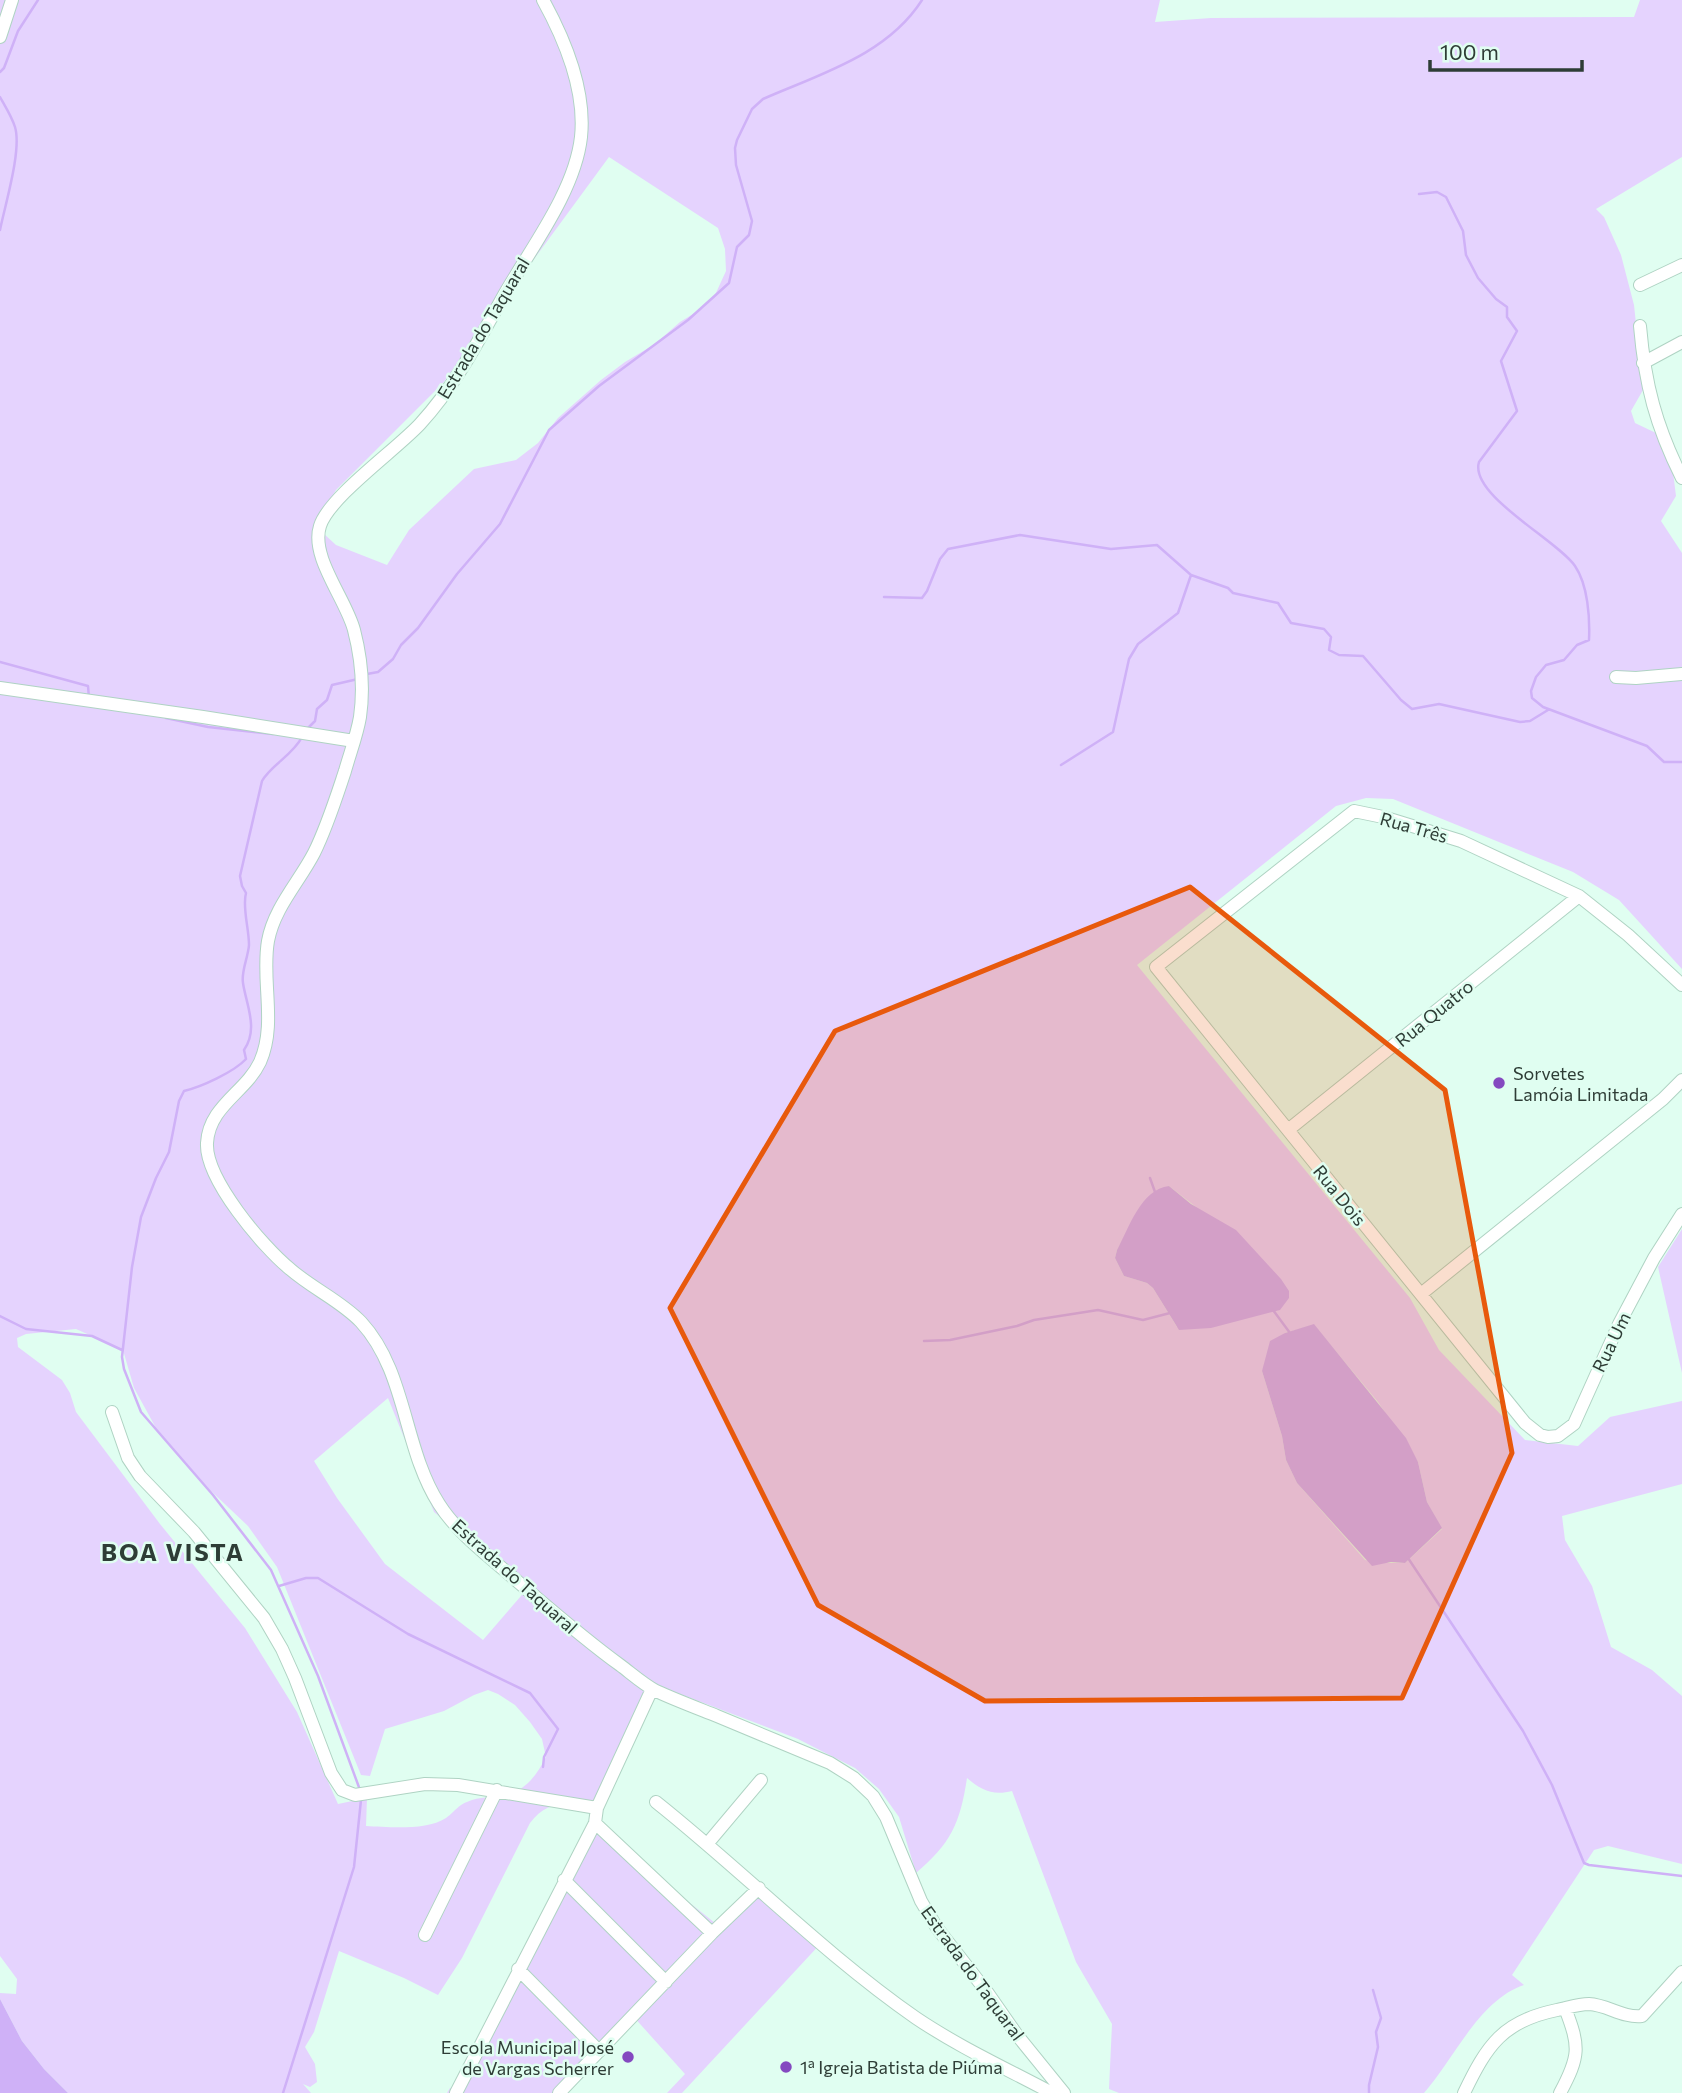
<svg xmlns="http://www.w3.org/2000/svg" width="1682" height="2093" font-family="Commissioner,sans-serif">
<rect width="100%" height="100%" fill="#e0fef1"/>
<path fill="#e5d3fe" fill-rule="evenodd" d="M0 0H1160L1155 22 1211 18 1634 17 1640 0H1682V157L1596 209 1604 217 1621 255 1634 305 1643 390 1631 411 1635 423 1658 434 1672 464 1676 496 1661 521 1682 553V969L1619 900 1573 872 1393 799 1366 798 1336 806 1137 965 1410 1298 1439 1350 1525 1440 1578 1446 1610 1417 1682 1401V1484L1562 1516 1565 1540 1592 1586 1611 1647 1652 1670 1682 1696V1864L1608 1846 1594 1850 1512 1975 1524 1985C1479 2000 1454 2059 1424 2093H1119L1109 2089 1112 2024 1076 1962 1012 1791C993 1796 981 1790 967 1778 960 1824 951 1843 916 1873L899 1817 879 1789 855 1768 798 1739 659 1686 594 1807C567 1803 548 1799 530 1823L462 1958 438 1995 404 1978 339 1951 314 2032 305 2047 315 2064 317 2082 310 2087 303 2084 311 2093H68L44 2069 22 2041 0 1999V1993L16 1994 17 1979 0 1956ZM609 157 718 228 725 249 726 271 715 295 703 308 680 322 655 344 625 362 601 380 558 418 538 443 516 460 474 469 409 530 387 565 336 545 323 533 326 507 336 490 443 383ZM1169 1186 1196 1207 1177 1327 1153 1288 1147 1283 1124 1276 1115 1258 1117 1250 1144 1202ZM1314 1325 1378 1402 1418 1462 1427 1502 1442 1529 1405 1563H1380L1365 1560 1297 1483 1286 1460 1282 1436 1262 1371 1285 1333ZM76 1329 123 1350 134 1388 156 1428 210 1490 248 1526 277 1567 361 1775 370 1776 385 1729 444 1711 474 1695 488 1690 498 1694 515 1705 530 1722 542 1739 546 1757C538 1773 527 1789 509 1794 498 1798 484 1796 472 1800 457 1805 457 1810 446 1818 426 1831 388 1827 366 1826L367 1798 338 1804 297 1712 245 1628 160 1524 76 1412 70 1393 62 1380 18 1347 17 1338 26 1334ZM388 1398 434 1512 527 1589 483 1640 385 1564 337 1498 314 1461Z
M1682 1229V1373L1658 1267Z
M597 1829 715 1923 766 1891 823 1941 682 2093H667L685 2074 632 2015 554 2093H447L450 2088 461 2085Z"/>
<path fill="#cfb1f7" d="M1169 1186 1191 1204 1236 1230 1281 1279 1289 1291V1298L1280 1310 1211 1328 1179 1330 1153 1288 1147 1283 1124 1276 1115 1258 1117 1250C1129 1228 1141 1189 1169 1186Z
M1314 1324 1406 1438 1418 1462 1427 1502 1442 1528 1405 1563 1391 1562 1372 1566 1297 1483 1286 1460 1282 1436 1262 1371 1270 1341 1285 1333Z
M0 1999 22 2041 44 2069 68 2093H0Z"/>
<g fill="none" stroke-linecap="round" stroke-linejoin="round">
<path stroke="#cfb1f7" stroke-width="2.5" d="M0 72 4 68 18 31 38 0
M0 97C5 106 12 117 15 127 22 150 5 205 0 230
M1419 194 1437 192 1446 197 1463 231 1466 255 1478 278 1496 299 1507 307V317L1517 331 1501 361 1517 411 1479 462C1469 495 1557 540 1575 566 1588 585 1590 618 1589 640L1577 645 1564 660 1546 665 1536 677 1531 691 1532 698 1543 707 1647 746 1664 762H1682
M884 597 922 598 927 591 940 559 948 549 1020 535 1111 549 1157 545 1191 575 1228 588 1233 593 1278 603 1291 623 1324 629 1331 637 1329 650 1339 655 1363 656 1401 700 1412 709 1439 704 1520 722 1530 721 1548 710
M0 662 88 686 89 698
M367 674 378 672 393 659 401 645 418 628 457 574 500 524 549 430 599 386 688 320 729 283 737 247 749 235 752 221 736 165 735 148 737 140 752 109 763 99C820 74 887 55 922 0
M166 718 208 727 273 734
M307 729 315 721 317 709 327 700 332 685 358 679
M302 737C293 755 271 765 262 781L240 876 242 886 246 893C242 907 249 928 249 945 248 958 241 971 243 983 246 1004 259 1029 244 1050L246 1059C234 1072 201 1087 184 1091L179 1101 169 1152 156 1178 141 1217 132 1267 122 1357 124 1369 141 1412 213 1495 271 1570 318 1676 360 1790
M1061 765 1113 732 1129 659 1138 644 1178 613 1191 575
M1150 1178 1155 1192
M1273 1310 1290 1333
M0 1316 26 1329 92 1336 122 1350
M924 1341 950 1340 1017 1326 1034 1320 1098 1310 1143 1320 1170 1313
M1408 1558 1523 1731 1552 1785 1584 1863 1589 1865 1682 1876
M279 1586 306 1578H318L408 1634 530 1693 558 1729 544 1757 543 1767
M283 2093 354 1867 361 1800
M1369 2093V2085L1378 2047 1376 2032 1381 2018 1373 1990"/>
<defs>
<path id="minor" d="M543 0C565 40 586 90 581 137 575 191 531 248 504 295 479 340 455 386 420 424 397 449 329 497 320 526 310 557 346 599 354 630 361 657 364 689 360 717 357 735 350 753 345 771 336 798 327 827 314 853 299 882 274 908 268 941 261 980 277 1024 260 1062 246 1092 209 1106 207 1143 205 1179 263 1247 290 1269 313 1289 341 1301 361 1322 407 1372 403 1448 439 1504 458 1534 490 1557 517 1581 551 1610 584 1639 620 1665 632 1674 643 1684 656 1691 676 1700 697 1708 717 1716 755 1732 792 1747 830 1763L854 1778 873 1796 886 1817 921 1901 937 1928 987 1992 1017 2035 1064 2093
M0 37 12 0
M1640 285 1682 265
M1640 326C1645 385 1656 426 1682 478
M1643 363 1682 342
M1616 677 1636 678 1682 674
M0 688 203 717 354 741
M1682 985 1628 935 1579 896 1461 841 1383 817 1354 811 1156 967 1525 1423 1540 1435 1548 1437 1558 1436 1574 1424 1619 1324 1654 1258 1682 1214
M1288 1130 1579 896
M1421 1294 1663 1099 1682 1080
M112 1412 128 1458 140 1476 194 1532 264 1618 282 1649 295 1678 331 1773 342 1790 355 1795 425 1784 458 1785 597 1808
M656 1802C744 1872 824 1954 916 2018 959 2047 1007 2069 1052 2093
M595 1823 712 1933
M708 1843 761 1780
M564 1880 666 1982
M425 1935 497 1790
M518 1969 599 2051
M456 2093 595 1823 597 1808 652 1689
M559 2093 712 1933 759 1888
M1464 2093C1487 2045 1503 2021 1557 2010 1567 2008 1578 2004 1589 2004 1608 2005 1622 2018 1642 2016L1682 1972
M1560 2093C1580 2056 1580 2047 1565 2008"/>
</defs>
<use href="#minor" stroke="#afd3c3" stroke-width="14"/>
<use href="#minor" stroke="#fff" stroke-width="12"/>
</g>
<path fill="#e8590c" fill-opacity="0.2" stroke="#e8590c" stroke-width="5" stroke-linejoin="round" d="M1190 887 1445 1090 1512 1453 1402 1698 985 1701 818 1605 670 1308 835 1031Z"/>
<g fill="#8449c0" stroke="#e0fef1" stroke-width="2.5">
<circle cx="1499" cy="1083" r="7"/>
<circle cx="628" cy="2057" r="7"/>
<circle cx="786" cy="2067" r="7"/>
</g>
<g text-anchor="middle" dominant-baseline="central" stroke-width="5" stroke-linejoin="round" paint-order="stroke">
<g font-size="18" fill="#2e3d36" stroke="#e0fef1">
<text transform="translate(483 328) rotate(-59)">Estrada do Taquaral</text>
<text transform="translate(1414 827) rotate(16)">Rua Três</text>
<text transform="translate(1434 1013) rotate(-39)">Rua Quatro</text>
<text transform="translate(1340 1195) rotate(51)">Rua Dois</text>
<text transform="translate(1611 1342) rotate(-64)">Rua Um</text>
<text transform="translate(515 1576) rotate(42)">Estrada do Taquaral</text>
<text transform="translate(973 1973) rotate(54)">Estrada do Taquaral</text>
</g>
<g font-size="18" fill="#2e3d36" stroke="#e0fef1" text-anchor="start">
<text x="1513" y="1073">Sorvetes<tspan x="1513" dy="21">Lamóia Limitada</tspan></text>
<text x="614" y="2047" text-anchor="end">Escola Municipal José<tspan x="614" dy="21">de Vargas Scherrer</tspan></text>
<text x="800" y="2067">1ª Igreja Batista de Piúma</text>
</g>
<g font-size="24" font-weight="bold" letter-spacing="2" fill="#2e3d36" stroke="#e0fef1">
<text x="173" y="1551">BOA VISTA</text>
</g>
</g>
<path d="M1430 60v10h152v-10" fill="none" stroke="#2e3d36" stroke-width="3.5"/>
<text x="1440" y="60" font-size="21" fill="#2e3d36" stroke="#e0fef1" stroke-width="5" paint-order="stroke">100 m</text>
</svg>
